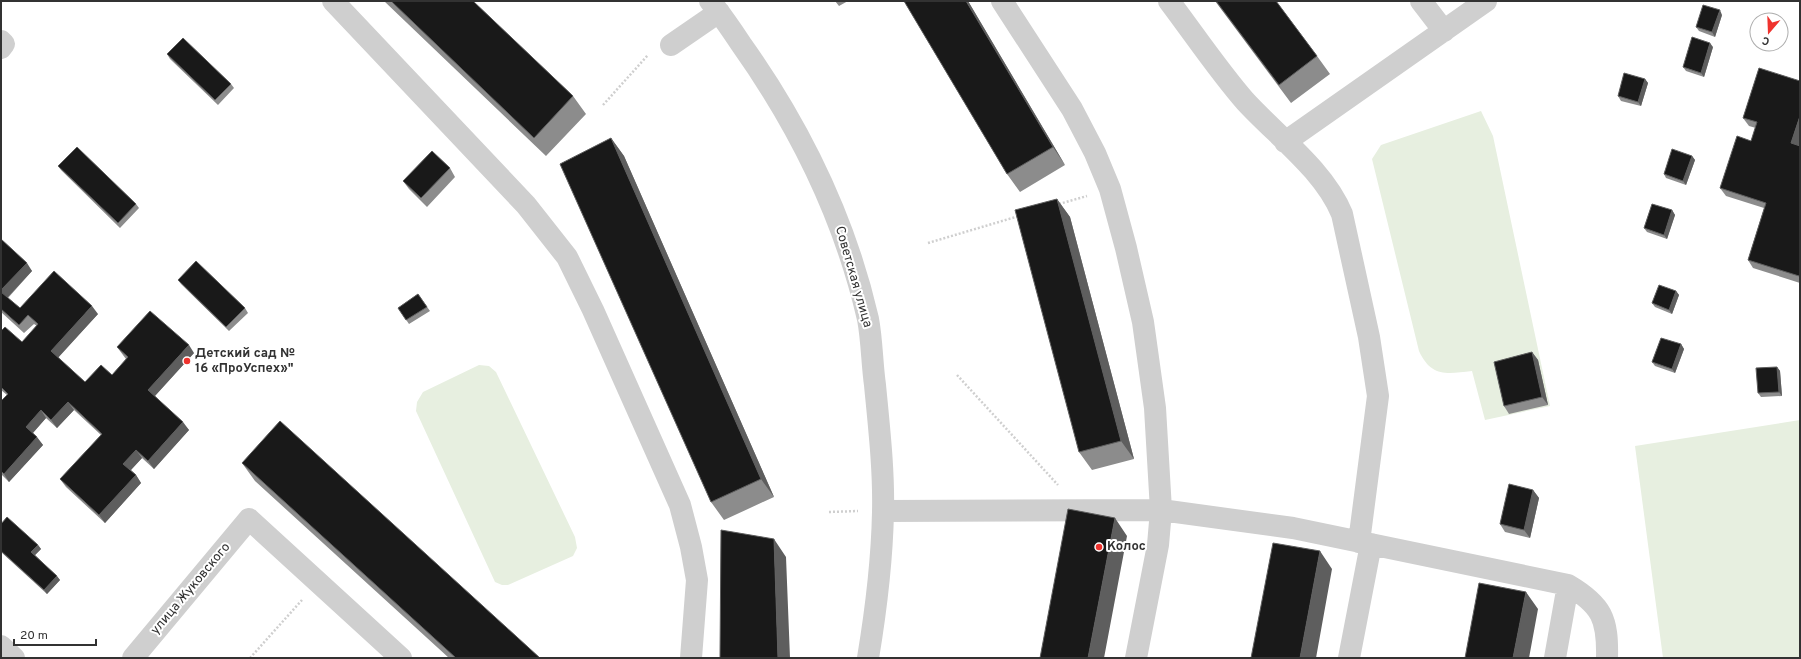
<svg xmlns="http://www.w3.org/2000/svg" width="1801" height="659" font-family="Overpass,sans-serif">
<rect width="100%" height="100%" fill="#fff"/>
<path fill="#e7efe0" d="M1481 111 1493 136 1550 406 1485 420 1472 371C1446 374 1431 377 1419 351L1372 159 1381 145Z
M479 365 489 366 496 372 575 537 577 548 573 556 508 585H502L495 582 416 411 417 402 423 392Z
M1800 420V658H1663L1635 446Z"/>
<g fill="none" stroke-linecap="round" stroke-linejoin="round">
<path stroke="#cfcfcf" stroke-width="2.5" stroke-dasharray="2 2" stroke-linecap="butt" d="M603 105 648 55
M1059 204 1087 196
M928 243 1019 216
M957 375 1058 485
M829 512 858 511
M250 658 302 600"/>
<path stroke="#cfcfcf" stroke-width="22" d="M333 1 526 205 567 257 593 310 680 505 691 547 697 580 691 658
M710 1C721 14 731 29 741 44 800 127 845 219 868 319 872 340 872 364 875 385 879 427 884 470 883 512 882 561 876 610 868 658
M1002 1 1072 109 1095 153 1110 189 1126 248 1143 322 1155 408 1161 510 1158 545 1136 658
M1169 1C1194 34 1218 70 1245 101 1277 136 1324 170 1342 214L1369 337 1378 396 1359 542
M1421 1 1444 31
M1 41 4 44 1 48
M671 45 719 12
M1285 142 1486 1
M883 511 1161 510 1293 528 1568 585C1602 605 1608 619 1607 658
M1 646 14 658
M133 658 249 519 401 658
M1349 658 1371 544
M1555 658 1568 585"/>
</g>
<path fill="#8c8c8c" d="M384 1H473L573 96 586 114 546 156Z
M835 1H848L839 6Z
M904 1H968L1065 165 1020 192 1007 174Z
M1215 1H1276L1317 56 1330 74 1291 103Z
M1722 15 1715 37 1699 31 1696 27Z
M1713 47 1704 77 1686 71 1683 67Z
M167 54 231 84 234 88 218 105 170 59Z
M1759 68 1799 145 1800 146V283L1753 268 1748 260 1764 208 1726 196 1720 188 1751 141 1756 128 1749 126 1743 118Z
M1645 79 1648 83 1641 106 1621 101 1618 96Z
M611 138 624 156 774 497 724 520 711 502Z
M1692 156 1695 160 1686 185 1666 178 1664 174Z
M58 166 136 204 139 208 120 228 61 170Z
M450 168 455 177 427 207 409 189 403 181Z
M1057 199 1070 217 1134 459 1092 470 1079 452Z
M1672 210 1675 215 1667 239 1647 232 1644 228Z
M1 239 32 271 8 298 20 308 98 314 58 357 85 382 112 375 126 359 117 347 194 353 155 396 189 430 154 469 142 458 131 470 136 475 141 483 105 523 66 487 60 479 101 435 74 410 57 428 46 418 33 433 43 445 9 482 1 474V401L7 395 1 390V331L22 342 37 326 34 324 24 333 1 312Z
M178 280 245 308 248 313 229 331 181 284Z
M1676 291 1679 295 1672 314 1655 307 1652 303Z
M418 294 430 311 409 324 398 308Z
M1681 344 1684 349 1675 373 1655 366 1652 362Z
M1532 352 1538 360 1548 405 1509 414 1504 406Z
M1777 367 1780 371 1782 396 1761 397 1758 393Z
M242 463 540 658H449L255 481Z
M1533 490 1539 498 1530 538 1505 532 1500 524Z
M1 524 38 545 41 549 35 555 60 580 47 594 1 552Z"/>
<path fill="#5e5e5e" d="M966 1H968L1065 165 1053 147Z
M1720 10 1722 15 1715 37 1712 32Z
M1710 43 1713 47 1704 77 1701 73Z
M1645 79 1648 83 1641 106 1638 102Z
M1800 116V142L1797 151 1791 143Z
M611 138 624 156 774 497 761 479Z
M1692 156 1695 160 1686 185 1683 181Z
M1057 199 1070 217 1134 459 1121 441Z
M1672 210 1675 215 1667 239 1664 235Z
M27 263 32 271 6 299 1 292V290Z
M1676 291 1679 295 1672 314 1669 310Z
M92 306 98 314 57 359 51 351Z
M1681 344 1684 349 1675 373 1672 369Z
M189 345 194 353 153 398 148 390Z
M1532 352 1538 360 1548 405 1542 397Z
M1777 367 1780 371 1782 396 1779 392Z
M68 402 74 410 57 428 51 420Z
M41 410 46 418 31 435 26 427Z
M183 422 189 430 154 469 148 461Z
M37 437 43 445 9 482 4 474Z
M136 450 142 458 129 472 123 464Z
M136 475 141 483 105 523 99 515Z
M1533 490 1539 498 1530 538 1524 530Z
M1115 518 1127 536 1104 658H1088Z
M774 539 786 557 790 658H778Z
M38 545 41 549 34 556 31 552Z
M1320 551 1332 569 1316 658H1300Z
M57 576 60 580 47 594 44 590Z
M1526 592 1538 609 1529 658H1513Z"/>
<path fill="#191919" stroke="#5e5e5e" d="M391 1H473L573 96 534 138Z
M904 1H966L1053 147 1007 174Z
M1216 1H1276L1317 56 1279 85Z
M1703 5 1720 10 1712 32 1696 27Z
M1692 37 1710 43 1701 73 1683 67Z
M183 38 231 84 215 100 167 54Z
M1759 68 1800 81V116L1791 143 1800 146V274L1799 276 1748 260 1766 203 1720 188 1737 136 1751 141 1757 122 1743 118Z
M1624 73 1645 79 1638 102 1618 96Z
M611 138 761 479 711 502 560 164Z
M77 147 136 204 118 223 58 166Z
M1672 149 1692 156 1683 181 1664 174Z
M432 151 450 168 421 198 403 181Z
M1057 199 1121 441 1079 452 1015 210Z
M1652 204 1672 210 1664 235 1644 228Z
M1 239 27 263 1 290Z
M196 261 245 308 226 327 178 280Z
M54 271 92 306 51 351 85 382 101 365 112 375 128 357 117 347 150 311 189 345 148 390 183 422 148 461 136 450 123 464 136 475 99 515 60 479 102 434 68 402 51 420 41 410 26 427 37 437 4 474 1 471V401L8 394 1 387V331L5 327 22 342 38 324 28 315 19 325 1 309V292L20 308Z
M1659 285 1676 291 1669 310 1652 303Z
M418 294 427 307 406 320 398 308Z
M1661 338 1681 344 1672 369 1652 362Z
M1532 352 1542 397 1504 406 1494 362Z
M1777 367 1779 392 1758 393 1756 368Z
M280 421 540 658H456L242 463Z
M1509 484 1533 490 1524 530 1500 524Z
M1068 509 1115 518 1088 658H1040Z
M7 517 38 545 31 552 57 576 44 590 1 551V524Z
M721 530 774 539 778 658H720Z
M1273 543 1320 551 1300 658H1251Z
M1479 583 1526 592 1513 658H1465Z"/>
<g fill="#ef332e" stroke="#fff" stroke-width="1.5">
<circle cx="187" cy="361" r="4"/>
<circle cx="1099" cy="547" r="4"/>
</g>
<g text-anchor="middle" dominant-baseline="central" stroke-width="4" stroke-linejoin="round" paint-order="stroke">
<g font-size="13" fill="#323232" stroke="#fff">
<text transform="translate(853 277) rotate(74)">Советская улица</text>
<text transform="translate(191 589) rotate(-50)">улица Жуковского</text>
</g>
<g font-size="13" font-weight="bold" fill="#323232" stroke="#fff" text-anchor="start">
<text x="195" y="354">Детский сад №<tspan x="195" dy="15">16 «ПроУспех»"</tspan></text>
<text x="1107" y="547">Колос</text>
</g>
</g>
<rect width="1801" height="659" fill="none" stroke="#323232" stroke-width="4"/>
<g transform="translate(1769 32) rotate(199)"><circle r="19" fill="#ffffff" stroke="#adadad"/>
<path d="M0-3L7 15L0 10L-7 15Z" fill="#ef332e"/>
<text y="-6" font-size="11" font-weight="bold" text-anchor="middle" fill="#323232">С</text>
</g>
<path d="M14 639v6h82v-6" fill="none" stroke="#323232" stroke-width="2"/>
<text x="20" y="639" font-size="12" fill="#323232" stroke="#ffffff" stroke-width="3" paint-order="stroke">20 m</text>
</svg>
